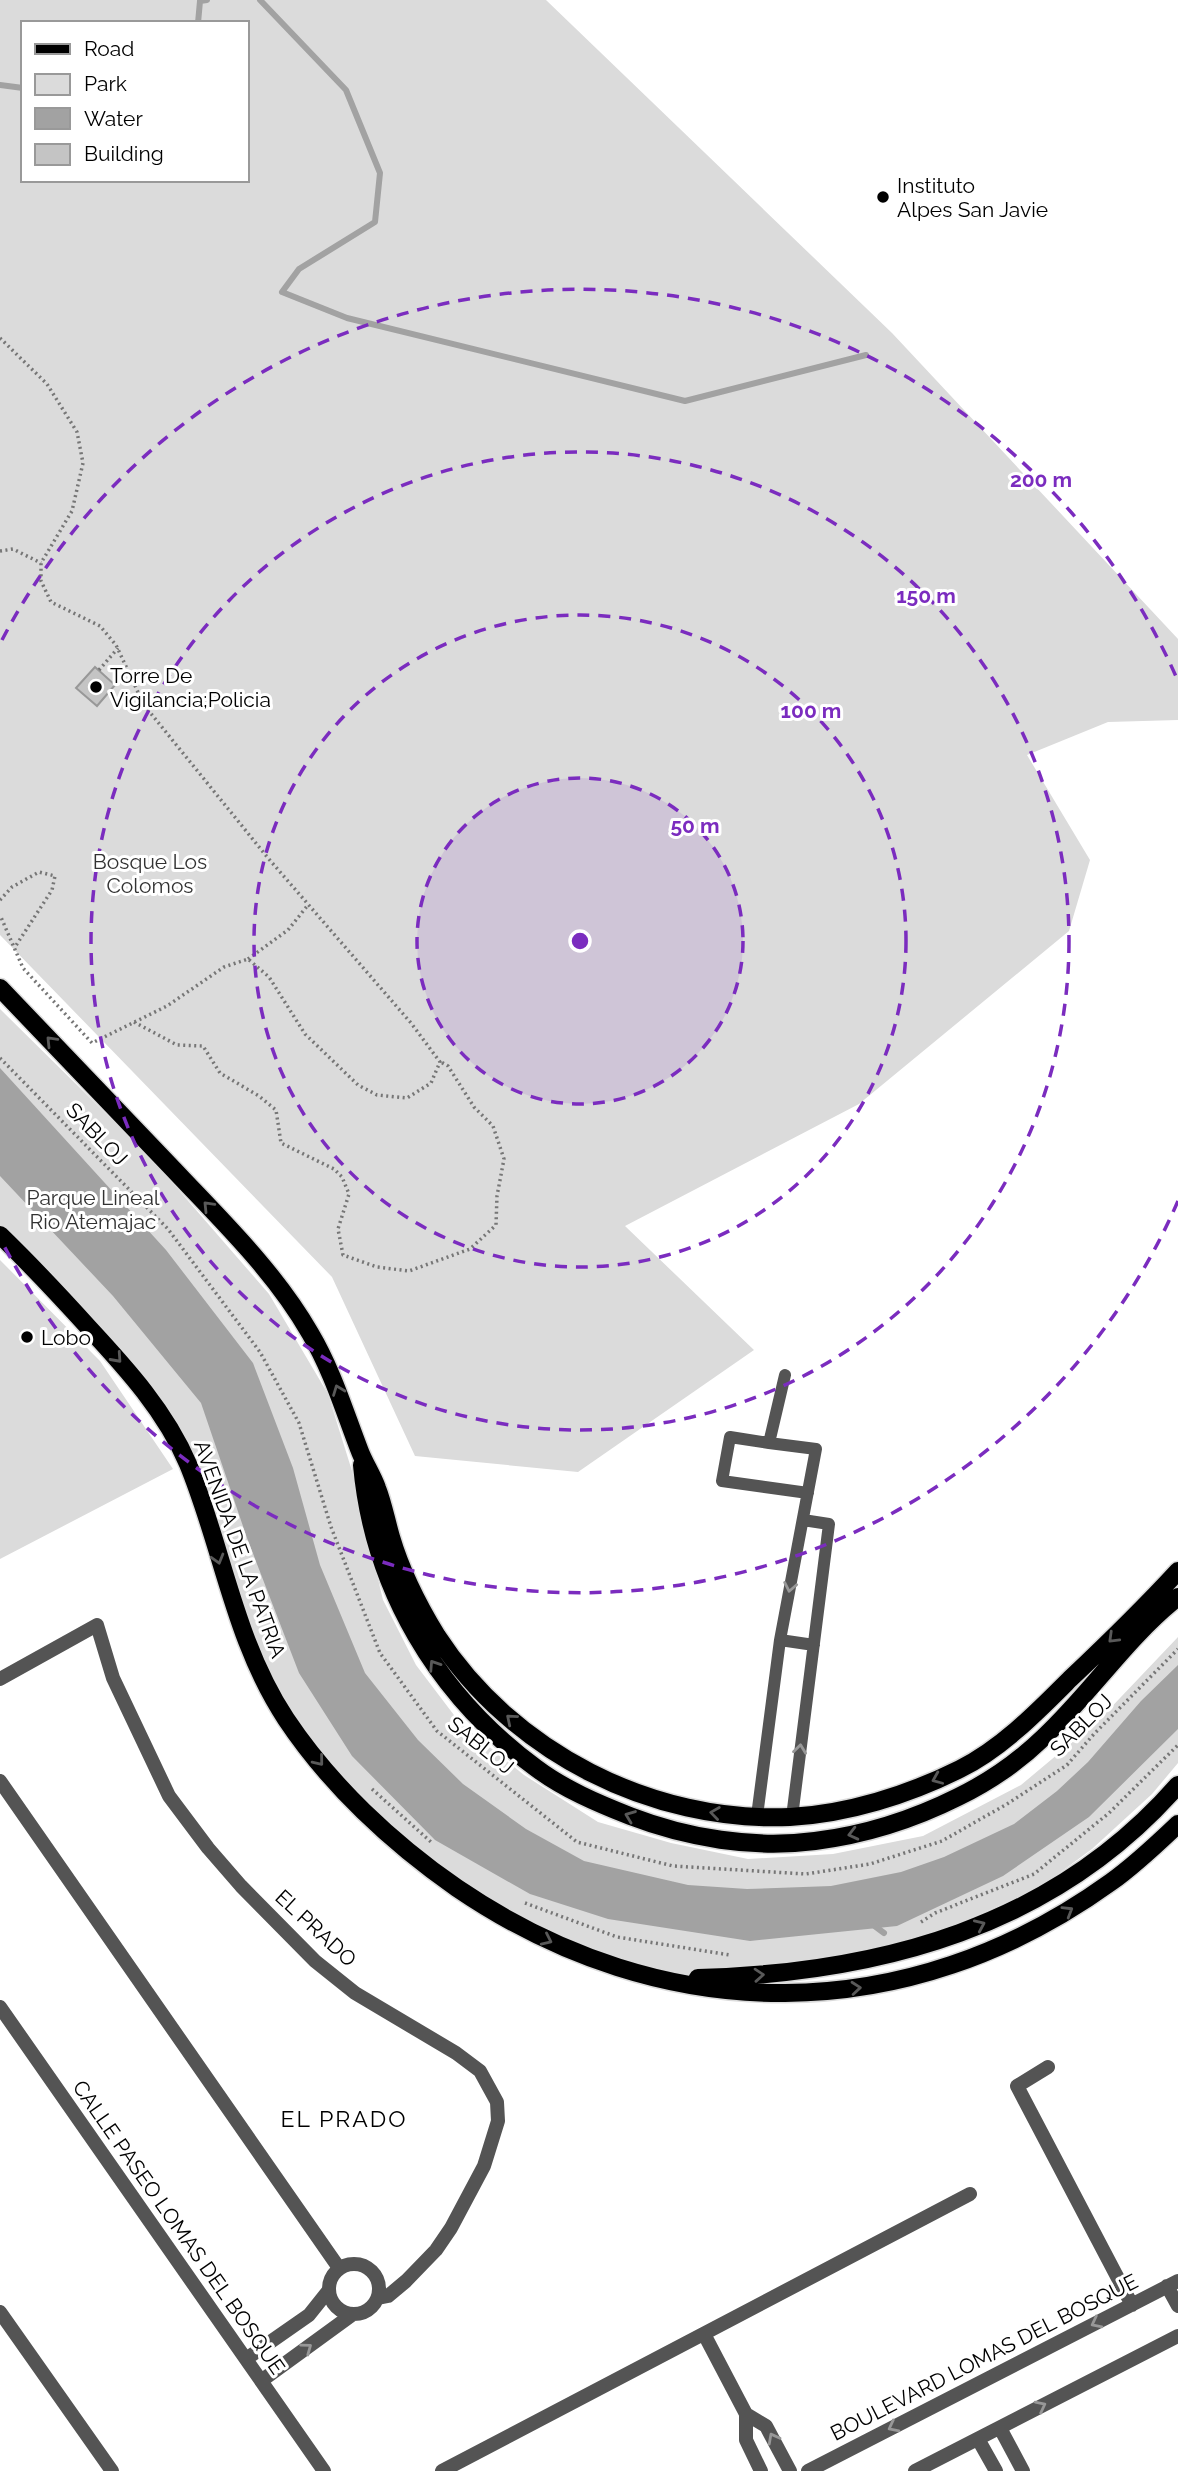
<svg xmlns="http://www.w3.org/2000/svg" width="1178" height="2471" font-family="Raleway,sans-serif">
<rect width="100%" height="100%" fill="#fff"/>
<path fill="#dbdbdb" fill-rule="evenodd" d="M0 0H546L892 333 1178 639V720L1108 722 1027 755 1090 860 1069 931 859 1104 625 1226 754 1350 578 1472 415 1456 332 1277 0 935ZM23 23H247V180H23Z
M0 1009 150 1157 269 1294 328 1394 352 1471 383 1600 416 1665 460 1723 524 1775 598 1822 671 1843 748 1859 833 1854 923 1836 1021 1785 1101 1718 1178 1637V1763L1152 1794 1092 1849 1039 1888 917 1942 850 1962 667 1978 569 1948 435 1870 319 1756 265 1669 184 1436 42 1267 0 1226Z
M0 1260 100 1361 173 1469 0 1559Z"/>
<path fill="#a2a2a2" d="M0 1068 166 1250 253 1363 293 1468 320 1565 365 1673 418 1740 463 1784 526 1829 584 1861 688 1885 747 1889 831 1886 901 1872 944 1857 1014 1824 1057 1791 1088 1762 1141 1701 1178 1665V1729L1089 1817 1003 1876 897 1926 750 1941 608 1919 530 1894 435 1840 352 1756 299 1673 247 1538 201 1403 113 1296 0 1176Z"/>
<g fill="none" stroke-linecap="round" stroke-linejoin="round">
<path stroke="#a2a2a2" stroke-width="6" d="M260 0 346 90 380 173 375 222 299 269 282 292 347 318 685 401 866 355
M198 23 200 1 207 0
M0 85 23 88
M872 1924 884 1933"/>
</g>
<path fill="#c4c4c4" stroke="#989898" stroke-width="2" d="M95 667 115 685 97 706 76 688Z"/>
<g fill="none" stroke-linecap="round" stroke-linejoin="round">
<defs>
<path id="primary" d="M0 988C58 1049 117 1110 175 1171 223 1222 275 1272 310 1333 332 1370 344 1410 359 1449 364 1463 372 1474 377 1488 383 1503 386 1520 391 1537 401 1571 418 1605 437 1636 512 1752 652 1823 790 1817 847 1814 908 1795 960 1769 1002 1748 1037 1712 1070 1679 1107 1644 1143 1609 1178 1571
M0 1235C31 1265 60 1296 89 1328 127 1369 166 1412 188 1464 223 1549 234 1640 286 1719 330 1785 392 1843 457 1888 664 2029 907 2029 1111 1882 1135 1865 1157 1844 1178 1824
M362 1465C373 1588 437 1695 536 1768 564 1789 597 1803 630 1816 687 1838 753 1849 815 1841 863 1835 914 1819 958 1797 989 1782 1019 1761 1044 1737 1091 1693 1127 1637 1178 1597
M698 1978C880 1973 1054 1927 1178 1785"/>
</defs>
<use href="#primary" stroke="#dbdbdb" stroke-width="21"/>
<path stroke="#767676" stroke-width="3.5" stroke-dasharray="2 3.5" stroke-linecap="butt" d="M0 338 47 384 77 432 83 463 72 511 41 563V581L51 602 100 626 116 645 144 705 268 858 411 1023 440 1062 431 1083 407 1098 377 1095 358 1085 305 1034 269 977 248 959 224 967 167 1006 92 1043 23 968 0 915
M0 551 13 549 41 563
M99 670 118 648
M0 900 12 887 39 872 55 876 52 890 15 947
M248 959 288 930 308 905
M134 1022 177 1045 203 1046 220 1073 259 1096 276 1110 281 1143 334 1169 342 1177 349 1194 338 1229 343 1255 377 1267 409 1271 470 1249 496 1225 497 1196 504 1159 493 1126 474 1107 448 1066 441 1062
M0 1058 168 1229 260 1352 299 1423 331 1527 380 1653 437 1731 577 1842 673 1866 806 1874 870 1864 942 1841 1007 1804 1067 1765 1094 1734 1178 1649
M372 1789 431 1842
M525 1903 617 1937 730 1955
M921 1922 935 1913 1034 1874 1109 1813 1178 1745"/>
<path stroke="#545454" stroke-width="12" d="M769 1443 730 1437 722 1481 808 1493
M780 1640 814 1645
M757 1816 780 1640 816 1449 769 1443 785 1375
M792 1817 829 1524 803 1520"/>
<path stroke="#545454" stroke-width="14" d="M0 1679 97 1625 113 1678 169 1796 208 1848 241 1886 315 1961 355 1993 456 2053 480 2071 497 2102 498 2121 484 2166 451 2228 436 2250 406 2281 388 2296 378 2298
M0 1781 339 2268
M0 2007 324 2471
M1048 2067 1017 2086 1132 2305
M329 2289a25 25 0 1 1 50 0a25 25 0 1 1-50 0Z
M1167 2286 1178 2306
M0 2312 112 2471
M704 2334 746 2414V2440L761 2471
M246 2359 309 2315 329 2290
M261 2381 353 2314
M746 2414 766 2426 790 2471
M1000 2428 1023 2471
M978 2439 996 2471
M442 2471 970 2194
M808 2471 1178 2281
M915 2471 1178 2336"/>
<use href="#primary" stroke="#000" stroke-width="18"/>
</g>
<defs><path id="oneway-chevron" d="M-2-3.5L2.5 0L-2 3.5" fill="none" stroke-width="1.6" stroke-linecap="round" stroke-linejoin="round" transform="scale(1.75)"/></defs>
<g stroke="#595959">
<use href="#oneway-chevron" transform="translate(51 1041) rotate(-134)"/>
<use href="#oneway-chevron" transform="translate(208 1206) rotate(-134)"/>
<use href="#oneway-chevron" transform="translate(117 1358) rotate(48)"/>
<use href="#oneway-chevron" transform="translate(338 1390) rotate(-111)"/>
<use href="#oneway-chevron" transform="translate(218 1559) rotate(74)"/>
<use href="#oneway-chevron" transform="translate(1113 1638) rotate(136)"/>
<use href="#oneway-chevron" transform="translate(434 1665) rotate(-123)"/>
<use href="#oneway-chevron" transform="translate(511 1719) rotate(-140)"/>
<use href="#oneway-chevron" transform="translate(319 1761) rotate(51)"/>
<use href="#oneway-chevron" transform="translate(937 1779) rotate(157)"/>
<use href="#oneway-chevron" transform="translate(715 1813) rotate(-172)"/>
<use href="#oneway-chevron" transform="translate(630 1816) rotate(-159)"/>
<use href="#oneway-chevron" transform="translate(853 1834) rotate(166)"/>
<use href="#oneway-chevron" transform="translate(1068 1911) rotate(-31)"/>
<use href="#oneway-chevron" transform="translate(980 1925) rotate(-24)"/>
<use href="#oneway-chevron" transform="translate(547 1940) rotate(25)"/>
<use href="#oneway-chevron" transform="translate(759 1975) rotate(-4)"/>
<use href="#oneway-chevron" transform="translate(856 1988) rotate(-5)"/>
</g>
<g stroke="#989898">
<use href="#oneway-chevron" transform="translate(790 1587) rotate(101)"/>
<use href="#oneway-chevron" transform="translate(800 1749) rotate(-83)"/>
<use href="#oneway-chevron" transform="translate(1096 2323) rotate(153)"/>
<use href="#oneway-chevron" transform="translate(307 2348) rotate(-36)"/>
<use href="#oneway-chevron" transform="translate(1041 2406) rotate(-27)"/>
<use href="#oneway-chevron" transform="translate(893 2427) rotate(153)"/>
<use href="#oneway-chevron" transform="translate(773 2438) rotate(-118)"/>
</g>
<circle cx="580" cy="941" r="163" fill="#7b2cbf" fill-opacity=".12"/>
<g fill="none" stroke="#7b2cbf" stroke-width="3.5" stroke-dasharray="12 9">
<circle cx="580" cy="941" r="163"/>
<circle cx="580" cy="941" r="326"/>
<circle cx="580" cy="941" r="489"/>
<path d="M1178 1201A652 652 0 0 1 2 1242M2 640A652 652 0 0 1 1178 681"/>
</g>
<g fill="#000" stroke="#fff" stroke-width="2.5">
<circle cx="883" cy="197" r="7"/>
<circle cx="96" cy="687" r="7"/>
<circle cx="27" cy="1337" r="7"/>
</g>
<g text-anchor="middle" dominant-baseline="central" stroke-width="6" stroke-linejoin="round" paint-order="stroke">
<g font-size="21" fill="#000" stroke="#fff" text-anchor="start">
<text x="897" y="185">Instituto<tspan x="897" dy="24">Alpes San Javie</tspan></text>
<text x="110" y="675">Torre De<tspan x="110" dy="24">Vigilancia;Policia</tspan></text>
<text x="41" y="1337">Lobo</text>
</g>
<g font-size="21" fill="#323232" stroke="#fff">
<text x="150" y="861">Bosque Los<tspan x="150" dy="24">Colomos</tspan></text>
<text x="93" y="1197">Parque Lineal<tspan x="93" dy="24">Rio Atemajac</tspan></text>
</g>
<g font-size="21" fill="#000" stroke="#fff">
<text transform="translate(97 1134) rotate(46)">SABLOJ</text>
<text transform="translate(240 1549) rotate(70)">AVENIDA DE LA PATRIA</text>
<text transform="translate(1081 1725) rotate(-45)">SABLOJ</text>
<text transform="translate(481 1745) rotate(39)">SABLOJ</text>
<text transform="translate(316 1928) rotate(43)">EL PRADO</text>
<text transform="translate(179 2227) rotate(55)">CALLE PASEO LOMAS DEL BOSQUE</text>
<text transform="translate(984 2357) rotate(-27)">BOULEVARD LOMAS DEL BOSQUE</text>
</g>
<g font-size="23" letter-spacing="2" fill="#000" stroke="#fff">
<text x="344" y="2118">EL PRADO</text>
</g>
</g>
<circle cx="580" cy="941" r="10" fill="#7b2cbf" stroke="#fff" stroke-width="3.5"/>
<g font-size="21" text-anchor="middle" font-weight="bold" fill="#7b2cbf" stroke="#fff" stroke-width="6" stroke-linejoin="round" paint-order="stroke">
<text x="1041" y="487">200 m</text>
<text x="926" y="603">150 m</text>
<text x="811" y="718">100 m</text>
<text x="695" y="833">50 m</text>
</g>
<rect x="21" y="21" width="228" height="161" fill="#ffffff" stroke="#999999" stroke-width="2"/>
<rect x="35" y="44" width="35" height="10" fill="#000000" stroke="#999999" stroke-width="2"/>
<text x="84" y="56" font-size="21" fill="#000000">Road</text>
<rect x="35" y="74" width="35" height="21" fill="#dbdbdb" stroke="#999999" stroke-width="2"/>
<text x="84" y="91" font-size="21" fill="#000000">Park</text>
<rect x="35" y="108" width="35" height="21" fill="#a2a2a2" stroke="#999999" stroke-width="2"/>
<text x="84" y="126" font-size="21" fill="#000000">Water</text>
<rect x="35" y="144" width="35" height="21" fill="#c4c4c4" stroke="#999999" stroke-width="2"/>
<text x="84" y="161" font-size="21" fill="#000000">Building</text>
</svg>
